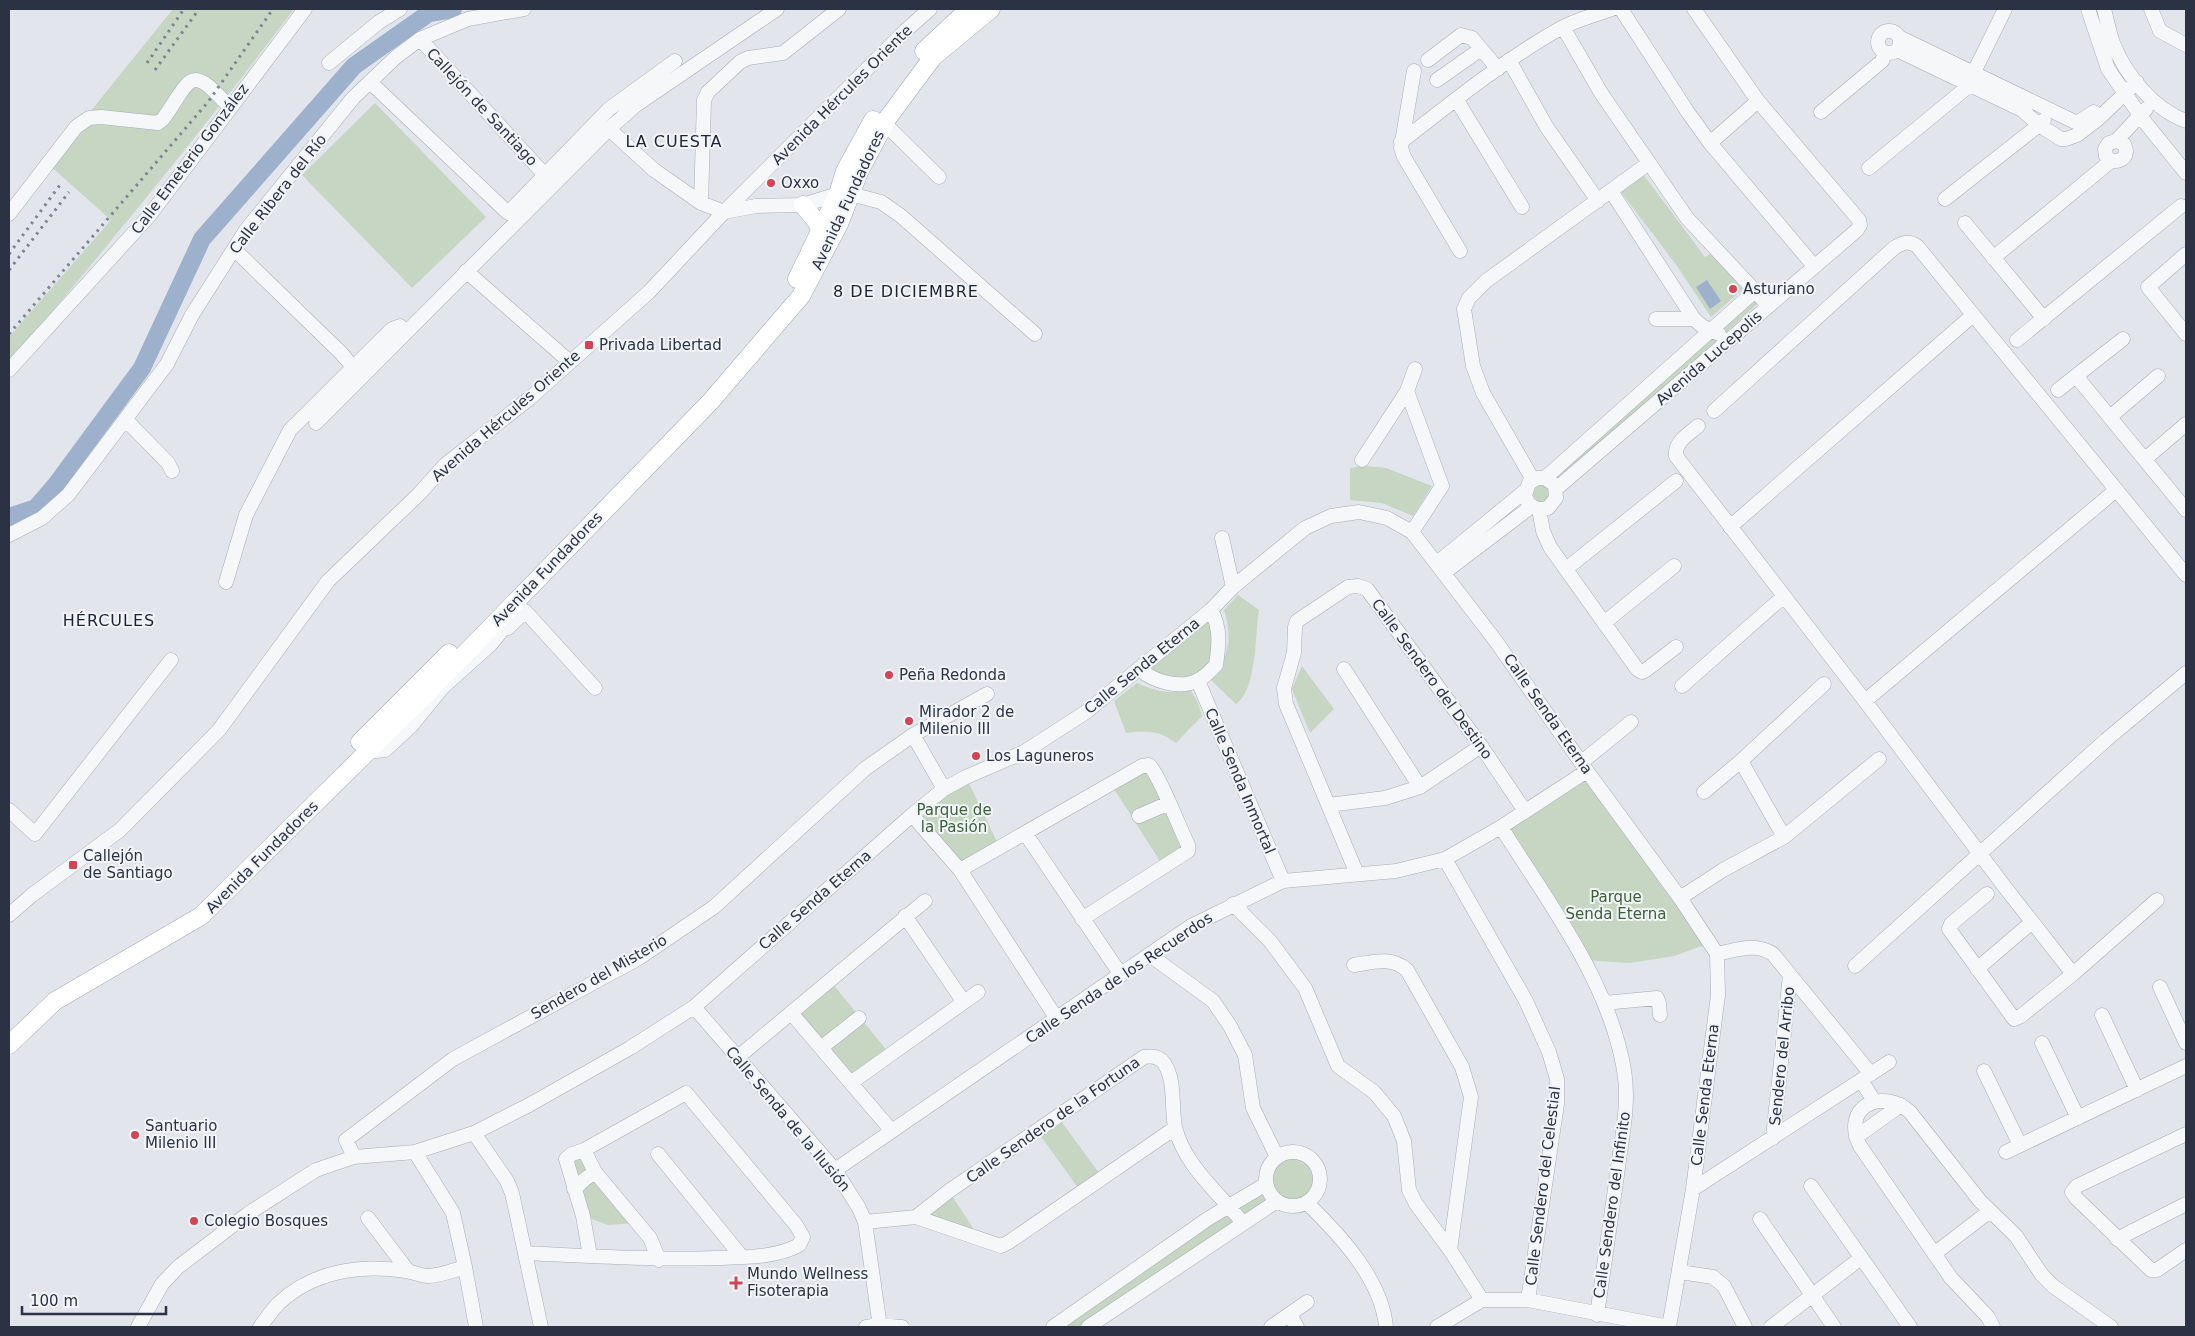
<svg xmlns="http://www.w3.org/2000/svg" width="2195" height="1336" font-family="'DejaVu Sans',sans-serif">
<rect width="100%" height="100%" fill="#e2e5eb"/>
<path fill="#c7d5c3" d="M173 9H294C203 130 107 247 9 363V337L111 220 48 164Z
M375 103 486 217 412 288 302 175Z
M1643 174 1705 257 1712 253 1743 289 1711 317 1677 266 1621 192Z
M1755 299 1758 303 1691 365 1557 478 1553 474Z
M1366 466 1386 468 1432 486 1413 516 1382 503 1350 500V468Z
M1532 494a9 9 0 1 1 18 0a9 9 0 1 1-18 0Z
M1238 595 1259 610C1255 634 1257 690 1236 704L1210 679C1229 658 1233 637 1224 610Z
M1211 610 1216 665 1173 685 1140 670Z
M1302 666 1334 709 1310 733 1292 689Z
M1137 683C1155 691 1170 695 1190 689L1198 703 1202 716 1176 743C1159 730 1147 731 1126 733L1114 701Z
M1145 765 1188 845 1163 866 1111 784Z
M1587 771 1710 943 1674 956 1630 963 1584 960 1501 827Z
M966 777 999 846 960 870 912 815Z
M833 984 888 1052 851 1078 796 1015Z
M1058 1117 1102 1177 1081 1192 1037 1131Z
M584 1150 637 1223 608 1225 583 1216 568 1156Z
M1288 1152C1340 1152 1323 1225 1276 1201L1088 1327H1053L1266 1184C1266 1167 1273 1159 1288 1152Z
M949 1191 980 1239 916 1217Z"/>
<path fill="#9db1cc" d="M1707 280 1721 301 1710 309 1696 287Z"/>
<g fill="none" stroke-linecap="round" stroke-linejoin="round">
<path stroke="#9db1cc" stroke-width="18" d="M9 517 36 508 55 486 142 368 202 239 354 66 429 13 453 9"/>
<defs>
<path id="minor" d="M1621 9 1687 111 1710 143 1814 266
M2088 9 2108 69 2144 121 2186 173
M2104 9C2107 20 2109 32 2113 43 2125 74 2153 109 2186 121
M2151 9 2160 31 2186 45
M1563 27 1601 93 1687 218 1769 306
M1878 42a11 11 0 1 1 22 0a11 11 0 1 1-22 0Z
M1899 37 2075 122 2080 121 2094 112
M420 39 545 175
M1897 50 2022 110 2039 125 2061 139H2066L2077 135 2097 120 2137 82
M1428 60 1461 35 1472 38 1498 69
M1509 60 1546 126 1598 201
M329 63 379 22 400 9
M1414 71 1401 148 1404 157 1460 251
M1437 80 1481 49
M370 82 508 213 609 109 675 61
M1456 99 1522 207
M1821 112 1882 61 1885 53
M884 123 939 177
M609 129 654 170 701 203 724 212 756 206 803 205 838 194H851L881 202 901 216 1035 334
M2116 141 2146 109
M1401 142C1452 102 1504 60 1561 28 1576 20 1595 15 1612 9
M1710 143 1758 101
M1869 168 1970 85 1974 72 2005 9
M1611 191 1694 319 1702 326 1719 334
M1945 199 2039 125 2044 120
M701 203 704 100 708 92 740 62 748 58 783 53 839 9
M9 214 76 127 89 118 101 117 158 123 163 119C191 80 189 61 229 107
M1965 223 2044 319
M234 249 341 353 353 367
M2186 254 2148 287 2186 334
M1993 258 2111 161C2124 162 2129 155 2124 144L2116 141 2109 143 2105 149 2106 156 2111 161
M466 271 570 362
M1656 319H1694
M2017 340 2181 206
M9 370 149 216 305 9
M2076 376 2186 510
M2058 390 2123 339
M1407 391 1442 486 1412 532
M1714 411 1894 248C1902 243 1908 240 1917 246L2186 575
M2110 417 2158 376
M125 419 168 463 172 471
M316 423 609 129 636 105 777 9
M1698 426C1689 434 1674 442 1676 456L1865 701 2004 886 2073 974
M2145 459 2186 424
M1362 460 1407 391 1415 369
M1545 478 1555 485 1556 498 1548 508C1537 511 1528 507 1525 495L1529 483 1537 478H1545L1755 291
M1533 480 1483 393 1473 366 1464 309 1469 298 1486 281 1649 163
M1556 489 1857 230 1860 225 1859 220 1758 101 1694 9
M1539 509 1543 531 1550 547 1637 669 1642 672 1646 670 1676 647
M1730 527 1973 315
M9 535 42 518 68 495 167 364 192 315 246 230 353 98 396 57 420 39 468 19 524 9
M1222 538 1233 587
M1437 563 1525 491
M1566 569 1676 481
M1445 572 1532 506
M226 582 246 515 290 430 392 329 400 326 406 332
M1604 623 1674 566
M508 628 525 611 595 688
M1344 669 1420 787
M1140 670C1154 681 1180 690 1198 680 1205 677 1211 670 1216 665 1219 644 1221 629 1211 610
M1198 681 1283 881
M1682 686 1784 596
M1865 701 2116 490
M913 735 944 789
M367 752 385 750 411 726 443 687 491 644 507 624 513 605
M1741 761 1784 837
M1582 762 1631 722
M1704 792 1741 761 1824 684
M1328 805 1385 798 1420 787 1481 746
M9 810 35 834 171 660
M912 815 960 870 1057 1019
M1139 816 1169 803
M1501 827C1548 902 1609 981 1624 1070 1630 1104 1621 1141 1617 1175 1610 1222 1604 1268 1597 1315
M1025 833 1121 975
M1445 859 1526 1001 1549 1052 1557 1079V1104L1528 1300
M960 870 1142 766 1149 765C1159 774 1180 829 1188 845V851L1082 919
M1357 874 1286 704 1284 688 1294 653 1295 627 1297 621 1348 587 1358 586 1367 589 1481 746 1525 811
M1987 894 1951 924 1949 929 2014 1019 2021 1016 2073 974 2157 900
M1680 898 1723 870 1784 837 1879 759
M1233 904 1270 941 1305 988 1338 1066 1374 1092 1394 1116 1404 1141 1409 1190 1416 1204 1450 1250 1482 1300
M9 915 32 895 120 830 219 730 328 581 419 494 445 465 530 398 649 292 724 212 905 31 930 9
M905 916 963 1001
M1717 954C1737 950 1755 942 1773 954L1871 1074
M1151 956 1213 1001 1230 1026 1245 1055 1253 1108 1277 1157
M1354 965C1374 962 1391 956 1407 970L1462 1067 1471 1097 1450 1250
M1855 966 2106 740 2186 673
M1977 969 2032 922
M2160 987 2186 1043
M1604 1003 1657 998 1659 1003 1660 1015
M694 1007 835 1170 859 1208 865 1222 880 1327
M791 1013 891 1130
M2102 1015 2137 1090
M2042 1043 2078 1118
M822 1047 859 1018
M737 1058 925 901
M1984 1071 2020 1145
M1861 1080 1874 1101
M852 1082 978 992
M474 1133 507 1181 512 1193 541 1327
M2186 1134 2077 1186 2072 1192 2076 1198 2151 1270H2157L2186 1250
M1856 1137 1901 1105
M1773 1138 1790 975
M584 1150 595 1172 650 1238 659 1260
M1266 1179a27 27 0 1 1 54 0a27 27 0 1 1-54 0Z
M415 1152 453 1213 465 1267 476 1327
M2006 1152 2186 1066
M658 1154 742 1257
M354 1157 346 1140 453 1059 639 958 714 907 866 768 913 735 987 694
M835 1170 1191 926 1283 881 1396 871 1445 859 1501 827 1587 771
M1811 1186 1910 1327
M574 1189 585 1179 595 1172
M1693 1189 1889 1062
M1307 1203C1340 1235 1382 1280 1386 1327
M916 1217 949 1191 1144 1057C1151 1056 1159 1056 1164 1063 1176 1081 1171 1107 1175 1127 1184 1165 1219 1193 1243 1223
M368 1218 408 1271
M1760 1219 1834 1327
M865 1222 916 1217 1001 1246 1009 1242 1175 1128
M2117 1239 2186 1204
M525 1253C589 1256 652 1260 716 1258 743 1257 776 1258 799 1245L803 1237 796 1225 686 1093 584 1150 572 1154 566 1159 583 1216 590 1256
M1934 1254 1990 1211
M1680 1272 1713 1277 1724 1286 1745 1327
M1290 1315 1297 1327
M138 1327 162 1284 178 1267 249 1213 316 1170 354 1157 415 1152 474 1133 529 1105 630 1048 694 1007 912 815 944 789 966 777 1024 752 1086 712 1211 610 1233 587 1305 528 1331 516 1359 512 1387 518 1412 532 1495 640 1587 771 1680 898 1717 954 1718 995 1693 1189 1669 1327
M260 1327C266 1319 272 1310 279 1303 313 1271 361 1264 406 1271 414 1272 420 1276 428 1276 440 1276 454 1270 465 1267
M866 1327 879 1325 902 1327
M1053 1327 1209 1218 1266 1184
M1088 1327 1277 1201
M1271 1327 1307 1302
M1437 1327 1482 1300H1528L1669 1327
M1771 1327 1861 1258
M1993 1327 1988 1317 1951 1278 1860 1146C1841 1107 1881 1087 1910 1112L1980 1201 2016 1236 2042 1275 2053 1286 2111 1327"/>
<path id="major" d="M924 51 969 9
M803 205 816 221 821 231
M797 279 838 194 845 171 873 120
M360 742 449 653
M9 1045 55 1001 201 916 419 701 711 401 801 296 839 224 859 172 887 119 933 57 991 9"/>
</defs>
<use href="#minor" stroke="#a7acb6" stroke-width="15"/>
<use href="#major" stroke="#a1a9b7" stroke-width="19"/>
<use href="#minor" stroke="#f5f7f9" stroke-width="14"/>
<use href="#major" stroke="#fff" stroke-width="18"/>
<path stroke="#7b8495" stroke-width="3" stroke-dasharray="2.5 5" stroke-linecap="butt" d="M147 63 184 9
M155 70 199 9
M9 254 60 185
M9 270 69 192
M9 334 208 102 273 9"/>
</g>
<g fill="#d24554" stroke="#f2f5f8" stroke-width="2">
<circle cx="771" cy="183" r="5"/>
<circle cx="1733" cy="289" r="5"/>
<rect x="584" y="340" width="10" height="10" rx="2.5"/>
<circle cx="889" cy="675" r="5"/>
<circle cx="909" cy="721" r="5"/>
<circle cx="976" cy="756" r="5"/>
<rect x="68" y="860" width="10" height="10" rx="2.5"/>
<circle cx="135" cy="1135" r="5"/>
<circle cx="194" cy="1221" r="5"/>
<path d="M733.5 1275.5h5v5h5v5h-5v5h-5v-5h-5v-5h5z"/>
</g>
<g text-anchor="middle" dominant-baseline="central" stroke-width="4" stroke-linejoin="round" paint-order="stroke">
<g font-size="15" fill="#2a3244" stroke="#f2f5f8">
<text transform="translate(842 95) rotate(-45)">Avenida Hércules Oriente</text>
<text transform="translate(482 107) rotate(47)">Callejón de Santiago</text>
<text transform="translate(190 159) rotate(-53)">Calle Emeterio González</text>
<text transform="translate(278 194) rotate(-52)">Calle Ribera del Río</text>
<text transform="translate(848 200) rotate(-65)">Avenida Fundadores</text>
<text transform="translate(1709 358) rotate(-41)">Avenida Lucepolis</text>
<text transform="translate(506 416) rotate(-41)">Avenida Hércules Oriente</text>
<text transform="translate(547 569) rotate(-46)">Avenida Fundadores</text>
<text transform="translate(1142 666) rotate(-39)">Calle Senda Eterna</text>
<text transform="translate(1432 679) rotate(54)">Calle Sendero del Destino</text>
<text transform="translate(1548 714) rotate(55)">Calle Senda Eterna</text>
<text transform="translate(1240 781) rotate(67)">Calle Senda Inmortal</text>
<text transform="translate(262 857) rotate(-45)">Avenida Fundadores</text>
<text transform="translate(815 900) rotate(-41)">Calle Senda Eterna</text>
<text transform="translate(599 977) rotate(-30)">Sendero del Misterio</text>
<text transform="translate(1119 978) rotate(-34)">Calle Senda de los Recuerdos</text>
<text transform="translate(1782 1056) rotate(-84)">Sendero del Arribo</text>
<text transform="translate(1705 1095) rotate(-83)">Calle Senda Eterna</text>
<text transform="translate(788 1119) rotate(50)">Calle Senda de la Ilusión</text>
<text transform="translate(1053 1120) rotate(-35)">Calle Sendero de la Fortuna</text>
<text transform="translate(1543 1186) rotate(-83)">Calle Sendero del Celestial</text>
<text transform="translate(1612 1205) rotate(-82)">Calle Sendero del Infinito</text>
</g>
<g font-size="15" fill="#2a3244" stroke="#f2f5f8" text-anchor="start">
<text x="781" y="183">Oxxo</text>
<text x="1743" y="289">Asturiano</text>
<text x="599" y="345">Privada Libertad</text>
<text x="899" y="675">Peña Redonda</text>
<text x="919" y="712">Mirador 2 de<tspan x="919" dy="17">Milenio III</tspan></text>
<text x="986" y="756">Los Laguneros</text>
<text x="83" y="856">Callejón<tspan x="83" dy="17">de Santiago</tspan></text>
<text x="145" y="1126">Santuario<tspan x="145" dy="17">Milenio III</tspan></text>
<text x="204" y="1221">Colegio Bosques</text>
<text x="747" y="1274">Mundo Wellness<tspan x="747" dy="17">Fisoterapia</tspan></text>
</g>
<g font-size="15" fill="#3c6037" stroke="#f2f5f8">
<text x="954" y="810">Parque de<tspan x="954" dy="17">la Pasión</tspan></text>
<text x="1616" y="897">Parque<tspan x="1616" dy="17">Senda Eterna</tspan></text>
</g>
<g font-size="16" letter-spacing="1" fill="#1c2335" stroke="#f2f5f8">
<text x="674" y="141">LA CUESTA</text>
<text x="906" y="291">8 DE DICIEMBRE</text>
<text x="109" y="620">HÉRCULES</text>
</g>
</g>
<rect width="2195" height="1336" fill="none" stroke="#2a3244" stroke-width="20"/>
<path d="M22 1306v8h144v-8" fill="none" stroke="#2a3244" stroke-width="2.5"/>
<text x="30" y="1306" font-size="15" fill="#2a3244" stroke="#f2f5f8" stroke-width="4" paint-order="stroke">100 m</text>
</svg>
